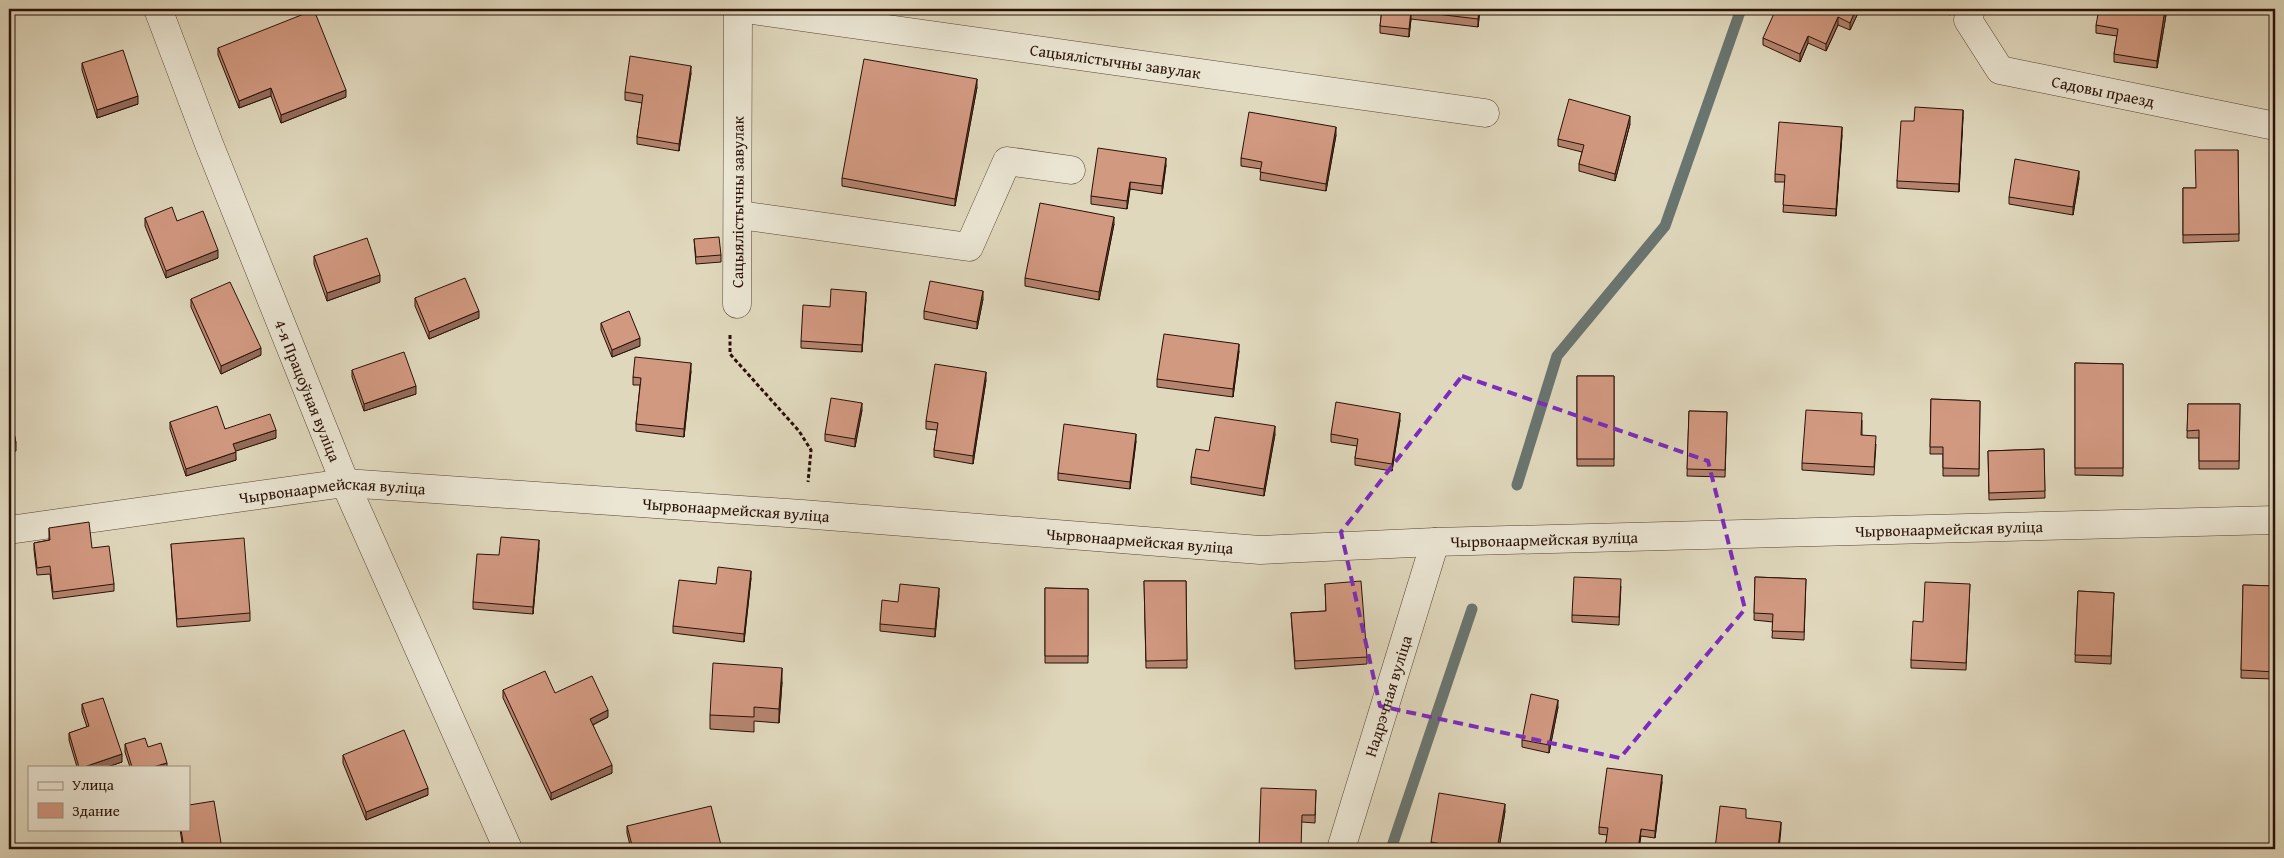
<svg xmlns="http://www.w3.org/2000/svg" width="2284" height="858" font-family="'Gentium Book Plus',serif">
<rect width="100%" height="100%" fill="#e0d8bd"/>
<filter id="stains"><feTurbulence type="fractalNoise" baseFrequency=".004" numOctaves="4"/><feColorMatrix values="0 0 0 0 .2 0 0 0 0 .09 0 0 0 0 .02 0 0 0 .5 -.17"/></filter>
<radialGradient id="worn" r=".72"><stop offset=".6" stop-color="#630" stop-opacity="0"/><stop offset="1" stop-color="#630" stop-opacity=".3"/></radialGradient>
<g fill="none" stroke-linecap="round" stroke-linejoin="round">
<path stroke="#697570" stroke-width="11" d="M1517 485 1557 356 1665 226 1741 9
M1391 849 1472 609"/>
<defs>
<g id="minor">
<path id="s1" d="M158 9 209 144 345 483 508 849"/>
<path id="s2" d="M745 9 1485 113"/>
<path id="s3" d="M1971 9 1968 20 2000 70 2275 126"/>
<path d="M739 215 969 247 1007 161 1071 170"/>
<path id="s4" d="M737 304 738 9"/>
<path id="s5" d="M9 530 345 483 802 514 1260 550 1435 542 2275 520"/>
<path id="s6" d="M1341 849 1435 542"/>
</g>
</defs>
<use href="#minor" stroke="#574234" stroke-width="29"/>
<path stroke="#291007" stroke-width="3" stroke-dasharray="4 2.5" stroke-linecap="butt" d="M730 335V354L799 431 811 450 808 482"/>
<use href="#minor" stroke="#ebe6d4" stroke-width="28"/>
</g>
<path fill="#b5846f" stroke="#291007" d="M1382 9H1480L1478 27 1411 19 1409 37 1380 33V26Z
M1860 9 1850 30 1838 25 1826 51 1808 43 1800 62 1763 45V38Z
M1932 9H1952L1950 15Z
M2167 9 2157 68 2114 62V54L2117 36 2096 33V25Z
M2275 31V65L2270 64V57Z
M218 48 346 97 281 123 271 96 239 108 218 55Z
M82 63 138 104 97 118 82 70Z
M691 73 679 151 637 144V137L642 103 625 100V92Z
M977 87 955 206 842 186V178Z
M1963 117 1959 192 1897 188V181L1914 121Z
M1630 124 1615 181 1579 171V164L1582 152 1558 146V139Z
M1336 135 1326 191 1260 180 1261 169 1241 166V158Z
M1842 135 1836 216 1783 212 1785 182H1775V174Z
M2238 150 2239 241 2183 243V188H2196Z
M1166 165 1162 194 1130 189 1127 209 1091 204V196Z
M2079 178 2073 215 2009 204V197Z
M145 218 177 221 218 258 166 278 145 226Z
M1114 224 1099 300 1025 286V278Z
M694 239 721 255V262L696 264Z
M314 256 380 282 327 301 314 264Z
M415 298 479 318 429 339 415 306Z
M191 299 261 355 221 374 191 307Z
M866 299 862 352 801 348V341L830 307Z
M983 299 977 329 924 319V311Z
M601 323 640 346 612 357 601 330Z
M1239 351 1233 397 1157 387V379Z
M2075 363 2123 364V476L2075 475Z
M352 370 416 394 364 411 352 377Z
M691 371 684 437 636 431V424L640 385H633V377Z
M1577 376H1614V466H1577Z
M986 380 973 464 934 457V450L937 430 926 429V421Z
M1931 399 1980 401 1979 476H1943V454H1930Z
M2188 404H2240L2239 469H2199V438H2187Z
M9 407 16 443V451L9 452Z
M862 410 855 447 825 441V434Z
M1689 411 1727 412 1725 477 1687 476Z
M1400 420 1392 471 1355 465V458L1357 446 1331 442V434Z
M1862 420V435L1876 444 1874 475 1802 470V463Z
M170 422 225 429 276 438 235 451 236 460 186 476 170 429Z
M1275 434 1264 496 1191 484V477L1209 451Z
M1136 441 1130 489 1058 480V473Z
M2044 449 2045 498 1989 500 1988 451Z
M49 528 92 548 114 584V591L53 599 50 574 37 575 34 550V543L49 540Z
M171 544 250 613V621L177 627Z
M539 548 533 614 473 609V602L499 555Z
M1755 577 1806 579 1804 640 1772 638 1773 622 1754 620Z
M751 578 744 642 673 633V626L716 584Z
M1144 581H1186L1187 668H1146Z
M1325 584 1367 657V664L1295 669 1291 613 1326 611Z
M1970 584 1966 670 1911 668V660L1923 622Z
M2243 585 2275 586V679L2241 678Z
M1621 586 1619 625 1572 622V615Z
M1045 588 1088 589V663H1045Z
M2078 591 2114 593 2111 664 2075 662Z
M939 595 935 637 880 631V624L898 602Z
M782 682 779 723 754 721V732L710 729V715Z
M503 690 555 693 608 717 593 725 612 773 551 800 503 698Z
M82 704 122 762 107 767H77L69 740V733L87 727 82 712Z
M1558 707 1549 753 1522 747V740Z
M125 744 148 747 167 767H130L125 752Z
M343 755 428 795 366 820 343 763Z
M1662 782 1655 838 1641 836 1639 849H1605L1607 835 1599 834V827Z
M1316 790 1315 823 1302 822 1259 849Z
M1505 811 1499 849H1431V842Z
M627 826 722 849H631L627 833Z
M180 829H189L222 849H183Z"/>
<path fill="#936b5a" stroke="#291007" d="M1479 9H1480L1478 27V19Z
M1856 9H1860L1850 30V23Z
M2165 9H2167L2157 68V61Z
M1411 11V19L1409 37V29Z
M1838 17V25L1826 51V44Z
M1808 36V43L1800 62V54Z
M691 66V73L679 151V144Z
M977 79V87L955 206V199Z
M271 88V96L239 108V101Z
M346 90V97L281 123V115Z
M138 96V104L97 118V110Z
M1963 110V117L1959 192V184Z
M1630 116V124L1615 181V174Z
M1336 127V135L1326 191V184Z
M1842 127V135L1836 216V209Z
M1166 158V165L1162 194V186Z
M2079 171V178L2073 215V207Z
M1130 182V189L1127 209V201Z
M1114 217V224L1099 300V292Z
M218 250V258L166 278V271Z
M380 275V282L327 301V293Z
M983 291V299L977 329V322Z
M866 292V299L862 352V345Z
M479 311V318L429 339V332Z
M640 338V346L612 357V350Z
M1239 344V351L1233 397V389Z
M261 348V355L221 374V366Z
M691 363V371L684 437V429Z
M986 372V380L973 464V456Z
M416 386V394L364 411V404Z
M862 403V410L855 447V439Z
M1400 413V420L1392 471V464Z
M1275 426V434L1264 496V489Z
M276 430V438L233 452V444Z
M1136 434V441L1130 489V482Z
M236 452V460L186 476V469Z
M539 540V548L533 614V607Z
M751 571V578L744 642V634Z
M939 588V595L935 637V629Z
M782 668V682L779 723V709Z
M1558 700V707L1549 753V745Z
M608 710V717L590 726V719Z
M122 754V762L107 767H84Z
M167 763V767H153Z
M612 765V773L551 800V793Z
M1662 775V782L1655 838V831Z
M428 788V795L366 820V812Z
M1505 804V811L1499 849H1497Z
M1781 822V829L1779 849H1778Z
M1641 829 1639 849H1638Z"/>
<path fill="#d29981" stroke="#291007" d="M1382 9H1479L1478 19 1411 11 1409 29 1380 26Z
M1776 9H1856L1850 23 1838 17 1826 44 1808 36 1800 54 1763 38Z
M2099 9H2165L2157 61 2114 54 2118 29 2096 25Z
M314 10 346 90 281 115 271 88 239 101 218 48Z
M2275 31V58L2270 57Z
M123 50 138 96 97 110 82 63Z
M630 56 691 66 679 144 637 137 643 95 625 92Z
M864 59 977 79 955 199 842 178Z
M1569 99 1630 116 1615 174 1579 164 1584 145 1558 139Z
M1915 107 1963 110 1959 184 1897 181 1901 121H1914Z
M1249 112 1336 127 1326 184 1260 172 1262 162 1241 158Z
M1779 122 1842 127 1836 209 1783 205 1785 175 1775 174Z
M1098 148 1166 158 1162 186 1130 182 1127 201 1091 196Z
M2195 150H2238L2239 234 2183 235V188H2196Z
M2015 159 2079 171 2073 207 2009 197Z
M1040 203 1114 217 1099 292 1025 278Z
M172 207 177 221 203 211 218 250 166 271 145 218Z
M719 237 721 255 696 257 694 239Z
M367 238 380 275 327 293 314 256Z
M465 278 479 311 429 332 415 298Z
M930 281 983 291 977 322 924 311Z
M230 282 261 348 221 366 191 299Z
M831 289 866 292 862 345 801 341 803 305 830 307Z
M629 311 640 338 612 350 601 323Z
M1164 334 1239 344 1233 389 1157 379Z
M404 352 416 386 364 404 352 370Z
M635 357 691 363 684 429 636 424 641 378 633 377Z
M2075 363 2123 364V468H2075Z
M935 364 986 372 973 456 934 450 938 423 926 421Z
M1577 376H1614V459H1577Z
M831 398 862 403 855 439 825 434Z
M1931 399 1980 401 1979 469 1943 468V447H1930Z
M1336 402 1400 413 1392 464 1355 458 1358 439 1331 434Z
M2188 404H2240L2239 461H2199V430L2187 431Z
M217 406 225 429 270 414 276 430 233 444 236 452 186 469 170 422Z
M9 407 16 443 9 445Z
M1806 410 1862 413 1861 435 1876 436 1874 467 1802 463Z
M1689 411 1727 412 1725 470 1687 469Z
M1215 417 1275 426 1264 489 1191 477 1196 449 1209 451Z
M1064 424 1136 434 1130 482 1058 473Z
M2044 449 2045 491 1989 493 1988 451Z
M89 522 92 548 109 546 114 584 53 592 50 566 37 568 34 543 50 540 49 528Z
M501 537 539 540 533 607 473 602 477 554 499 555Z
M244 538 250 613 177 619 171 544Z
M718 567 751 571 744 634 673 626 679 580 716 584Z
M1574 577 1621 579 1619 617 1572 615Z
M1755 577 1806 579 1804 632 1772 631 1773 614 1754 613Z
M1144 581H1186L1187 660 1146 661Z
M1361 581 1367 657 1295 661 1291 613 1326 611 1325 584Z
M1925 582 1970 584 1966 663 1911 660 1913 621 1923 622Z
M900 584 939 588 935 629 880 624 882 600 898 602Z
M2243 585 2275 586V672L2241 670Z
M1045 588 1088 589V656H1045Z
M2078 591 2114 593 2111 656 2075 655Z
M713 663 782 668 779 709 754 707V717L710 715Z
M545 671 555 693 592 676 608 710 590 719 612 765 551 793 503 690Z
M1531 694 1558 700 1549 745 1522 740Z
M103 698 122 754 84 767H79L69 733 89 726 82 704Z
M404 730 428 788 366 812 343 755Z
M145 738 148 747 161 743 167 763 153 767H132L125 744Z
M1607 768 1662 775 1655 831 1641 829 1638 849H1605L1608 828 1599 827Z
M1261 788 1316 790 1315 815H1302L1301 849H1259Z
M1439 793 1505 804 1497 849H1464V848L1431 842Z
M214 801 222 849H184L181 829H189V805Z
M711 806 722 849H633L627 826Z
M1720 806 1746 809V818L1781 822 1778 849H1715Z"/>
<path fill="none" stroke="#7b2cbf" stroke-width="4" stroke-dasharray="10 6" stroke-linejoin="round" d="M1462 376 1708 461 1745 609 1620 758 1380 706 1341 532Z"/>
<g text-anchor="middle" dominant-baseline="central" stroke-width="4.5" stroke-linejoin="round" paint-order="stroke">
<g font-size="16" fill="#291007" stroke="#ebe6d4">
<text stroke="none"><textPath href="#s2" startOffset="374">Сацыялістычны завулак</textPath></text>
<text stroke="none"><textPath href="#s3" startOffset="176">Садовы праезд</textPath></text>
<text stroke="none"><textPath href="#s4" startOffset="102">Сацыялістычны завулак</textPath></text>
<text stroke="none"><textPath href="#s1" startOffset="410">4-я Працоўная вуліца</textPath></text>
<text stroke="none"><textPath href="#s5" startOffset="326">Чырвонаармейская вуліца</textPath></text>
<text stroke="none"><textPath href="#s5" startOffset="731">Чырвонаармейская вуліца</textPath></text>
<text stroke="none"><textPath href="#s5" startOffset="1946">Чырвонаармейская вуліца</textPath></text>
<text stroke="none"><textPath href="#s5" startOffset="1541">Чырвонаармейская вуліца</textPath></text>
<text stroke="none"><textPath href="#s5" startOffset="1136">Чырвонаармейская вуліца</textPath></text>
<text stroke="none"><textPath href="#s6" startOffset="160">Надрэчная вуліца</textPath></text>
</g>
</g>
<rect width="2284" height="858" fill="none" stroke="#e0d8bd" stroke-width="30"/>
<rect x="10" y="10" width="2264" height="838" fill="none" stroke="#291007" stroke-width="2.5"/>
<rect x="15" y="15" width="2254" height="828" fill="none" stroke="#291007"/>
<rect x="28" y="766" width="162" height="65" fill="#ebe6d4" stroke="#9d9082"/>
<rect x="38" y="782" width="25" height="8" fill="#ebe6d4" stroke="#9d9082"/>
<text x="72" y="790" font-size="15" fill="#291007">Улица</text>
<rect x="38" y="803" width="25" height="15" fill="#d29981" stroke="#9d9082"/>
<text x="72" y="816" font-size="15" fill="#291007">Здание</text>
<rect width="100%" height="100%" filter="url(#stains)"/>
<rect width="100%" height="100%" fill="url(#worn)"/>
</svg>
